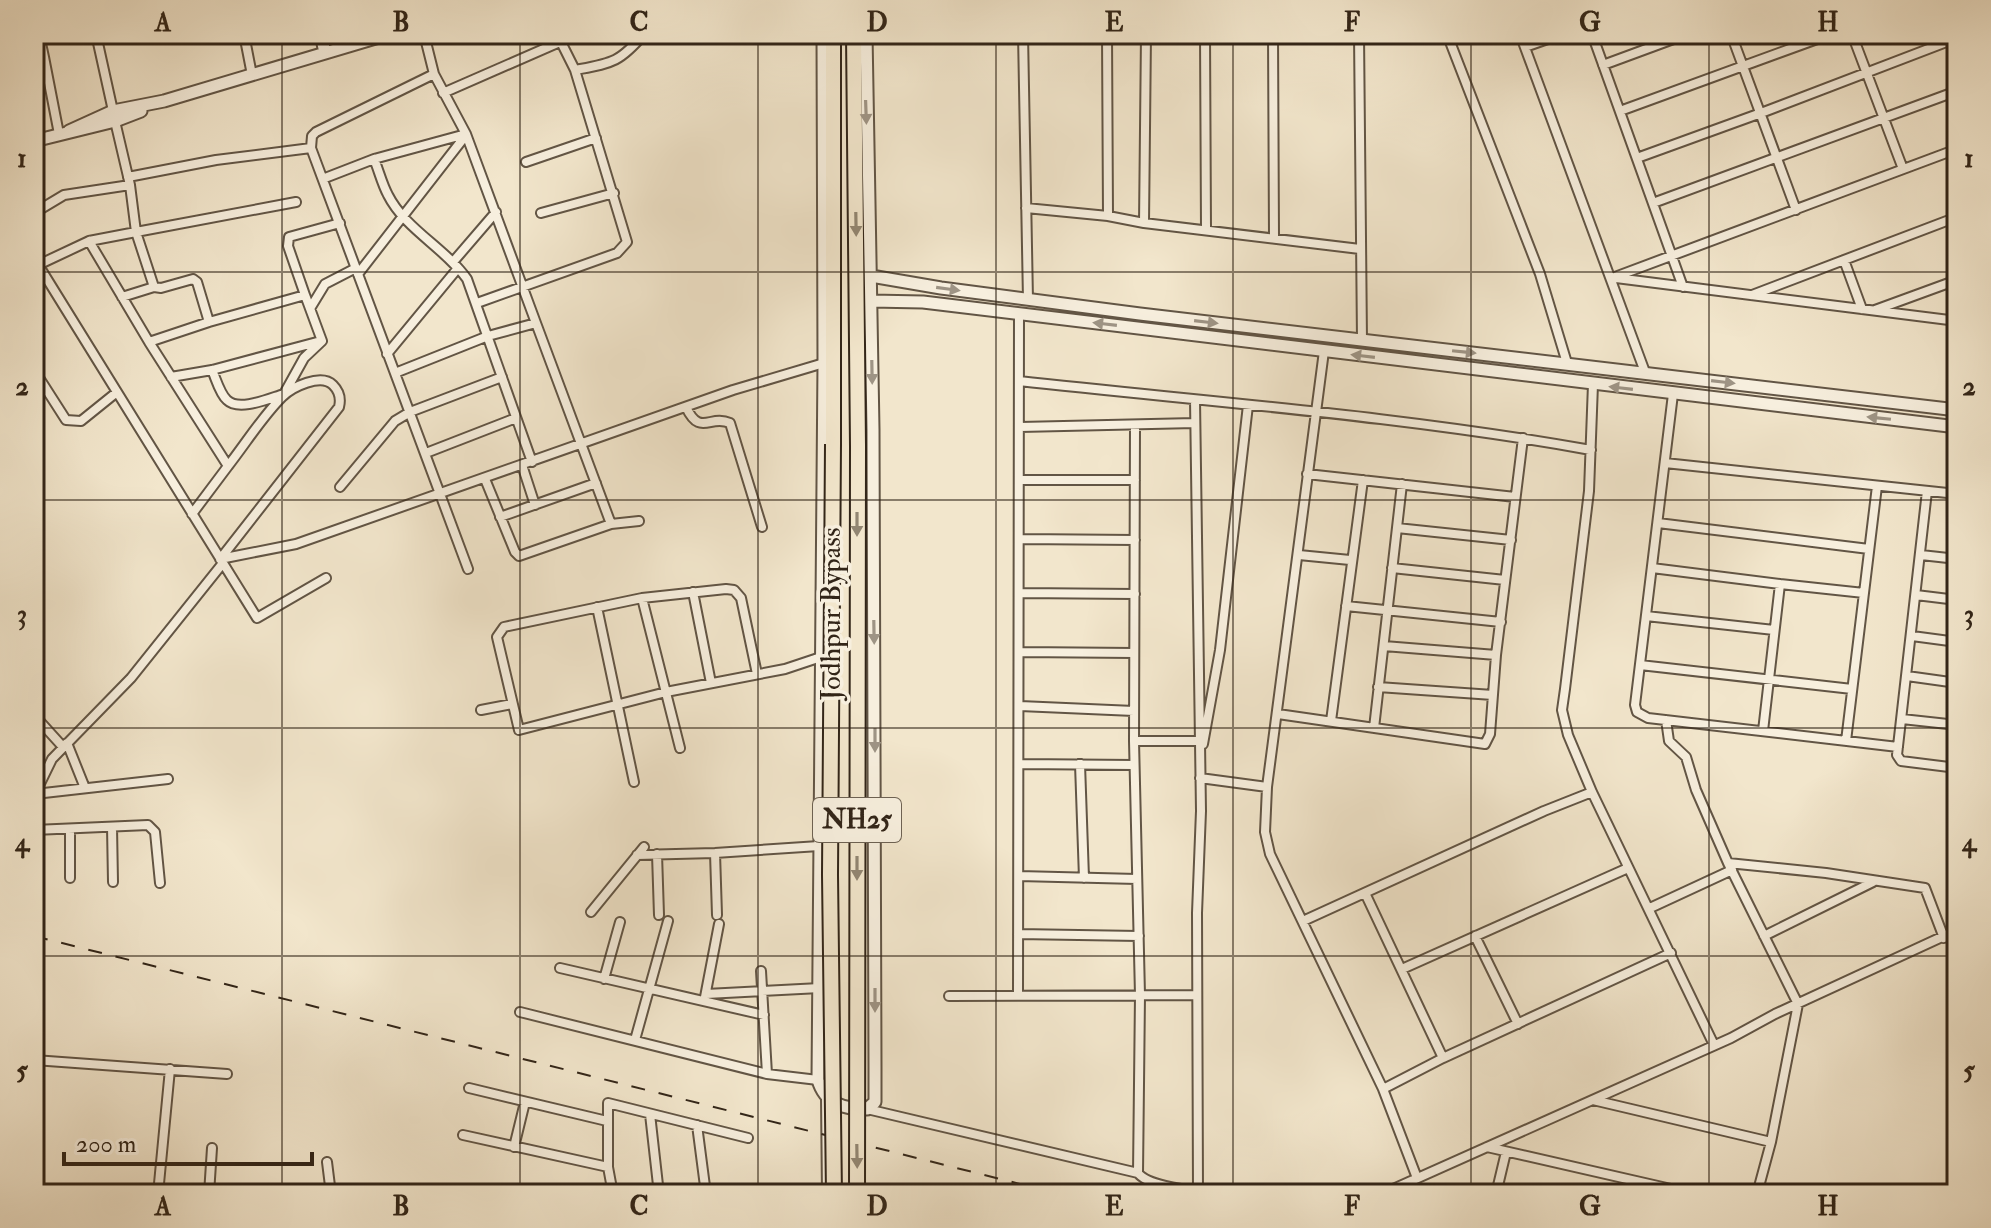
<svg xmlns="http://www.w3.org/2000/svg" width="1991" height="1228" font-family="'IM FELL Double Pica',serif">
<rect width="100%" height="100%" fill="#f2e6cc"/>
<filter id="stains"><feTurbulence type="fractalNoise" baseFrequency=".0025" numOctaves="4"/><feColorMatrix values="0 0 0 0 .2 0 0 0 0 .09 0 0 0 0 .02 0 0 0 .5 -.17"/></filter>
<radialGradient id="worn" r=".72"><stop offset=".6" stop-color="#630" stop-opacity="0"/><stop offset="1" stop-color="#630" stop-opacity=".3"/></radialGradient>
<g fill="none" stroke-linecap="round" stroke-linejoin="round">
<defs>
<path id="minor" d="M39 34 44 57
M96 34 113 111
M244 34 252 75
M1023 34 1028 300
M1107 34 1108 216
M1205 34 1206 230
M1273 34 1274 238
M1359 34 1362 340
M1447 34 1540 274 1567 363
M1520 34 1645 372
M1592 34 1683 287
M1731 34 1796 210
M1852 34 1903 169
M1525 47 1562 34
M34 61 44 57 59 134
M1603 65 1687 34
M575 70C612 63 619 63 644 34
M443 93 578 34
M1620 111 1831 34
M466 134 536 323
M311 148 468 569
M1637 158 1761 113 1957 38
M374 159C379 171 382 184 388 195 405 229 445 248 467 279L532 462
M526 162 596 138
M128 177 216 160 311 148 312 136 316 132 434 74 424 34
M325 178 374 159 466 134 434 74
M1653 203 1957 91
M1026 208 1108 216 1144 223 1360 249
M34 213 64 195 130 185 115 121
M541 213 614 193
M1144 223 1146 34
M89 241 149 342 228 466 192 514
M34 258 257 618 326 578
M1844 260 1862 309
M453 262 496 212
M38 265 89 241 136 232 130 185
M358 274 466 135
M1612 278 1957 149
M1616 278 1957 321
M305 295 288 246 289 237 340 223
M1752 295 1957 217
M122 297 154 287
M477 303 617 253 627 242 575 70 557 34
M311 307 325 284 356 268
M1875 310 1957 280
M209 322 305 295 322 341 304 358 284 394C270 398 239 412 227 400 220 394 216 379 212 370
M149 342 209 322 197 282 193 279 161 288 154 287 136 232 296 202
M1324 351 1267 787 1265 832 1270 854 1383 1089 1417 1178
M387 354 458 268
M34 370 66 420 81 421 117 392
M395 373 488 336 536 323 611 524
M171 377 212 370 317 342
M1019 381C1210 402 1403 416 1591 450
M1593 384 1589 491 1565 689 1562 710 1568 735 1592 792 1714 1045
M1673 394 1635 705 1637 712 1648 718 1898 747
M1195 400 1201 811 1197 913 1198 1191
M686 407C700 437 710 414 730 423L762 527
M1135 425 1134 741 1140 995 1138 1173
M1020 427 1195 423
M426 453 516 418
M1665 463 1957 494
M522 465 535 505
M1307 474 1515 497
M485 479 515 552 519 556 611 524 639 521
M1020 480H1135
M340 487 395 421 410 412 502 377
M1927 491 1897 755 1901 761 1957 768
M500 517 596 483
M1658 523 1869 549
M1397 528 1511 540
M1020 539 1135 540
M1299 555 1350 560
M1921 555 1957 559
M221 558 339 407C341 399 339 391 333 385 321 373 292 387 282 397 262 417 246 443 228 466
M220 559 296 544 733 390 824 363
M1392 568 1505 580
M1652 568 1780 584
M693 592 711 683
M1020 593 1135 594
M1916 595 1957 600
M642 598 680 748
M1346 606 1501 622
M597 607 634 782
M1646 616 1774 630
M1912 636 1957 642
M1384 646 1496 655
M1020 652 1134 653
M1640 665 1852 689
M757 674 741 598 734 590 726 589 642 598 504 627 497 637 519 730 666 692 785 669 821 657
M1907 676 1957 683
M1378 687 1493 695
M1020 706 1134 711
M481 710 512 704
M1278 714 1485 744 1490 734 1496 655 1523 438
M34 715 63 747
M1902 719 1957 725
M1666 720 1669 741 1686 757 1696 790 1728 863
M1331 721 1363 480
M1374 728 1402 484
M1763 731 1780 584 1864 593
M1134 741H1199
M1846 741 1877 486
M67 743 85 788
M1203 744 1220 650 1248 405
M1020 764 1134 765
M1080 764 1084 878
M1200 778 1267 787
M35 794 168 779
M34 796 52 759 131 678 223 563
M112 827 113 882
M34 830 148 825 155 832 160 883
M70 830V878
M715 853 717 915
M657 854 659 915
M637 855 715 853 819 846
M1019 876 1137 879
M1365 893 1443 1058
M1650 908 1732 870
M591 912 644 847
M1303 921 1544 811 1592 792
M1018 934 1139 936
M1475 936 1518 1024
M1764 936 1873 882
M560 968 764 1015
M1402 969 1628 868
M761 971 767 1074
M604 979 620 922
M706 994 820 988
M1018 994 1019 313
M949 996 1197 995
M705 997 719 924
M520 1012 767 1074 818 1080
M635 1040 668 921
M34 1060 227 1074
M469 1088 607 1121
M1383 1089 1443 1058 1671 953
M826 1098 827 1194
M1593 1100 1771 1142
M867 1109 1138 1173C1148 1187 1196 1191 1214 1194
M650 1114 659 1194
M697 1125 706 1194
M463 1135 608 1167
M514 1147 525 1102
M1487 1147 1693 1194
M327 1162 331 1194
M158 1194 170 1069
M209 1194 212 1148
M613 1194 608 1167V1103L748 1138
M1382 1194 1731 1038 1775 1014 1957 930
M1496 1194 1506 1152
M1757 1194 1771 1142 1798 1004 1728 863 1826 873 1925 888 1944 938"/>
<path id="tertiary" d="M321 34 325 53
M823 34 824 363 818 1080C825 1104 843 1109 867 1109L875 1102V1067L873 429 866 34
M69 131 113 111 164 101 389 34
M34 141 115 121 141 111
M871 276 941 288 1140 314 1957 410
M871 301 923 302 1957 427"/>
<path id="trunk" d="M833 34V444
M854 34 858 446"/>
</defs>
<use href="#minor" stroke="#625545" stroke-width="12"/>
<use href="#tertiary" stroke="#625545" stroke-width="15"/>
<use href="#trunk" stroke="#322518" stroke-width="18"/>
<use href="#minor" stroke="#f7efde" stroke-width="8"/>
<use href="#tertiary" stroke="#f7efde" stroke-width="11"/>
<use href="#trunk" stroke="#f2e6cc" stroke-width="14"/>
<path stroke="#322518" stroke-width="2" stroke-dasharray="14 14" stroke-linecap="butt" d="M34 936 1060 1194"/>
<defs>
<path id="trunk-bridge" d="M833 444 830 875 834 1194
M857 1194 858 446"/>
</defs>
<use href="#trunk-bridge" stroke="#322518" stroke-width="18" stroke-linecap="butt"/>
<use href="#trunk-bridge" stroke="#f2e6cc" stroke-width="14"/>
</g>
<defs><path id="oneway-solid" d="M-6-.8H1V-3.2L6.5 0L1 3.2V.8H-6Z" transform="scale(2)"/></defs>
<g fill="#9e9485">
<use href="#oneway-solid" transform="translate(866 112) rotate(88)"/>
<use href="#oneway-solid" transform="translate(948 289) rotate(8)"/>
<use href="#oneway-solid" transform="translate(1206 322) rotate(7)"/>
<use href="#oneway-solid" transform="translate(1105 324) rotate(-173)"/>
<use href="#oneway-solid" transform="translate(1464 352) rotate(6)"/>
<use href="#oneway-solid" transform="translate(1363 356) rotate(-173)"/>
<use href="#oneway-solid" transform="translate(872 372) rotate(89)"/>
<use href="#oneway-solid" transform="translate(1723 382) rotate(7)"/>
<use href="#oneway-solid" transform="translate(1621 388) rotate(-173)"/>
<use href="#oneway-solid" transform="translate(1879 418) rotate(-174)"/>
<use href="#oneway-solid" transform="translate(874 632) rotate(89)"/>
<use href="#oneway-solid" transform="translate(875 740) rotate(90)"/>
<use href="#oneway-solid" transform="translate(875 1000) rotate(90)"/>
</g>
<g fill="#928672">
<use href="#oneway-solid" transform="translate(856 224) rotate(89)"/>
<use href="#oneway-solid" transform="translate(857 524) rotate(90)"/>
<use href="#oneway-solid" transform="translate(857 868) rotate(90)"/>
<use href="#oneway-solid" transform="translate(857 1156) rotate(89)"/>
</g>
<path fill="none" stroke="#322518" stroke-width="2" stroke-opacity="0.55" d="M282 34V1194M520 34V1194M758 34V1194M996 34V1194M1233 34V1194M1471 34V1194M1709 34V1194M34 272H1957M34 500H1957M34 728H1957M34 956H1957"/>
<g text-anchor="middle" dominant-baseline="central" stroke-width="7" stroke-linejoin="round" paint-order="stroke">
<rect fill="#f7efde" stroke="#6d6253" stroke-width="2" x="813" y="798" width="88" height="44" rx="6"/>
<g font-size="26" font-weight="bold" fill="#322518">
<text x="857" y="820">NH25</text>
</g>
<g font-size="28" fill="#322518" stroke="#f7efde">
<text transform="translate(831 614) rotate(-90)">Jodhpur Bypass</text>
</g>
</g>
<rect width="1991" height="1228" fill="none" stroke="#f2e6cc" stroke-width="88"/>
<path d="M64 1152v12h248v-12" fill="none" stroke="#322518" stroke-width="4"/>
<text x="76" y="1152" font-size="24" fill="#322518" stroke="#f7efde" stroke-width="6" paint-order="stroke">200 m</text>
<rect x="44" y="44" width="1903" height="1140" fill="none" stroke="#322518" stroke-width="3"/>
<g font-size="26" text-anchor="middle" font-weight="bold" fill="#322518">
<text x="163" y="31">A</text>
<text x="401" y="31">B</text>
<text x="639" y="31">C</text>
<text x="877" y="31">D</text>
<text x="1114" y="31">E</text>
<text x="1352" y="31">F</text>
<text x="1590" y="31">G</text>
<text x="1828" y="31">H</text>
<text x="22" y="167">1</text>
<text x="1969" y="167">1</text>
<text x="22" y="395">2</text>
<text x="1969" y="395">2</text>
<text x="22" y="623">3</text>
<text x="1969" y="623">3</text>
<text x="22" y="851">4</text>
<text x="1969" y="851">4</text>
<text x="22" y="1079">5</text>
<text x="1969" y="1079">5</text>
<text x="163" y="1215">A</text>
<text x="401" y="1215">B</text>
<text x="639" y="1215">C</text>
<text x="877" y="1215">D</text>
<text x="1114" y="1215">E</text>
<text x="1352" y="1215">F</text>
<text x="1590" y="1215">G</text>
<text x="1828" y="1215">H</text>
</g>
<rect width="100%" height="100%" filter="url(#stains)"/>
<rect width="100%" height="100%" fill="url(#worn)"/>
</svg>
